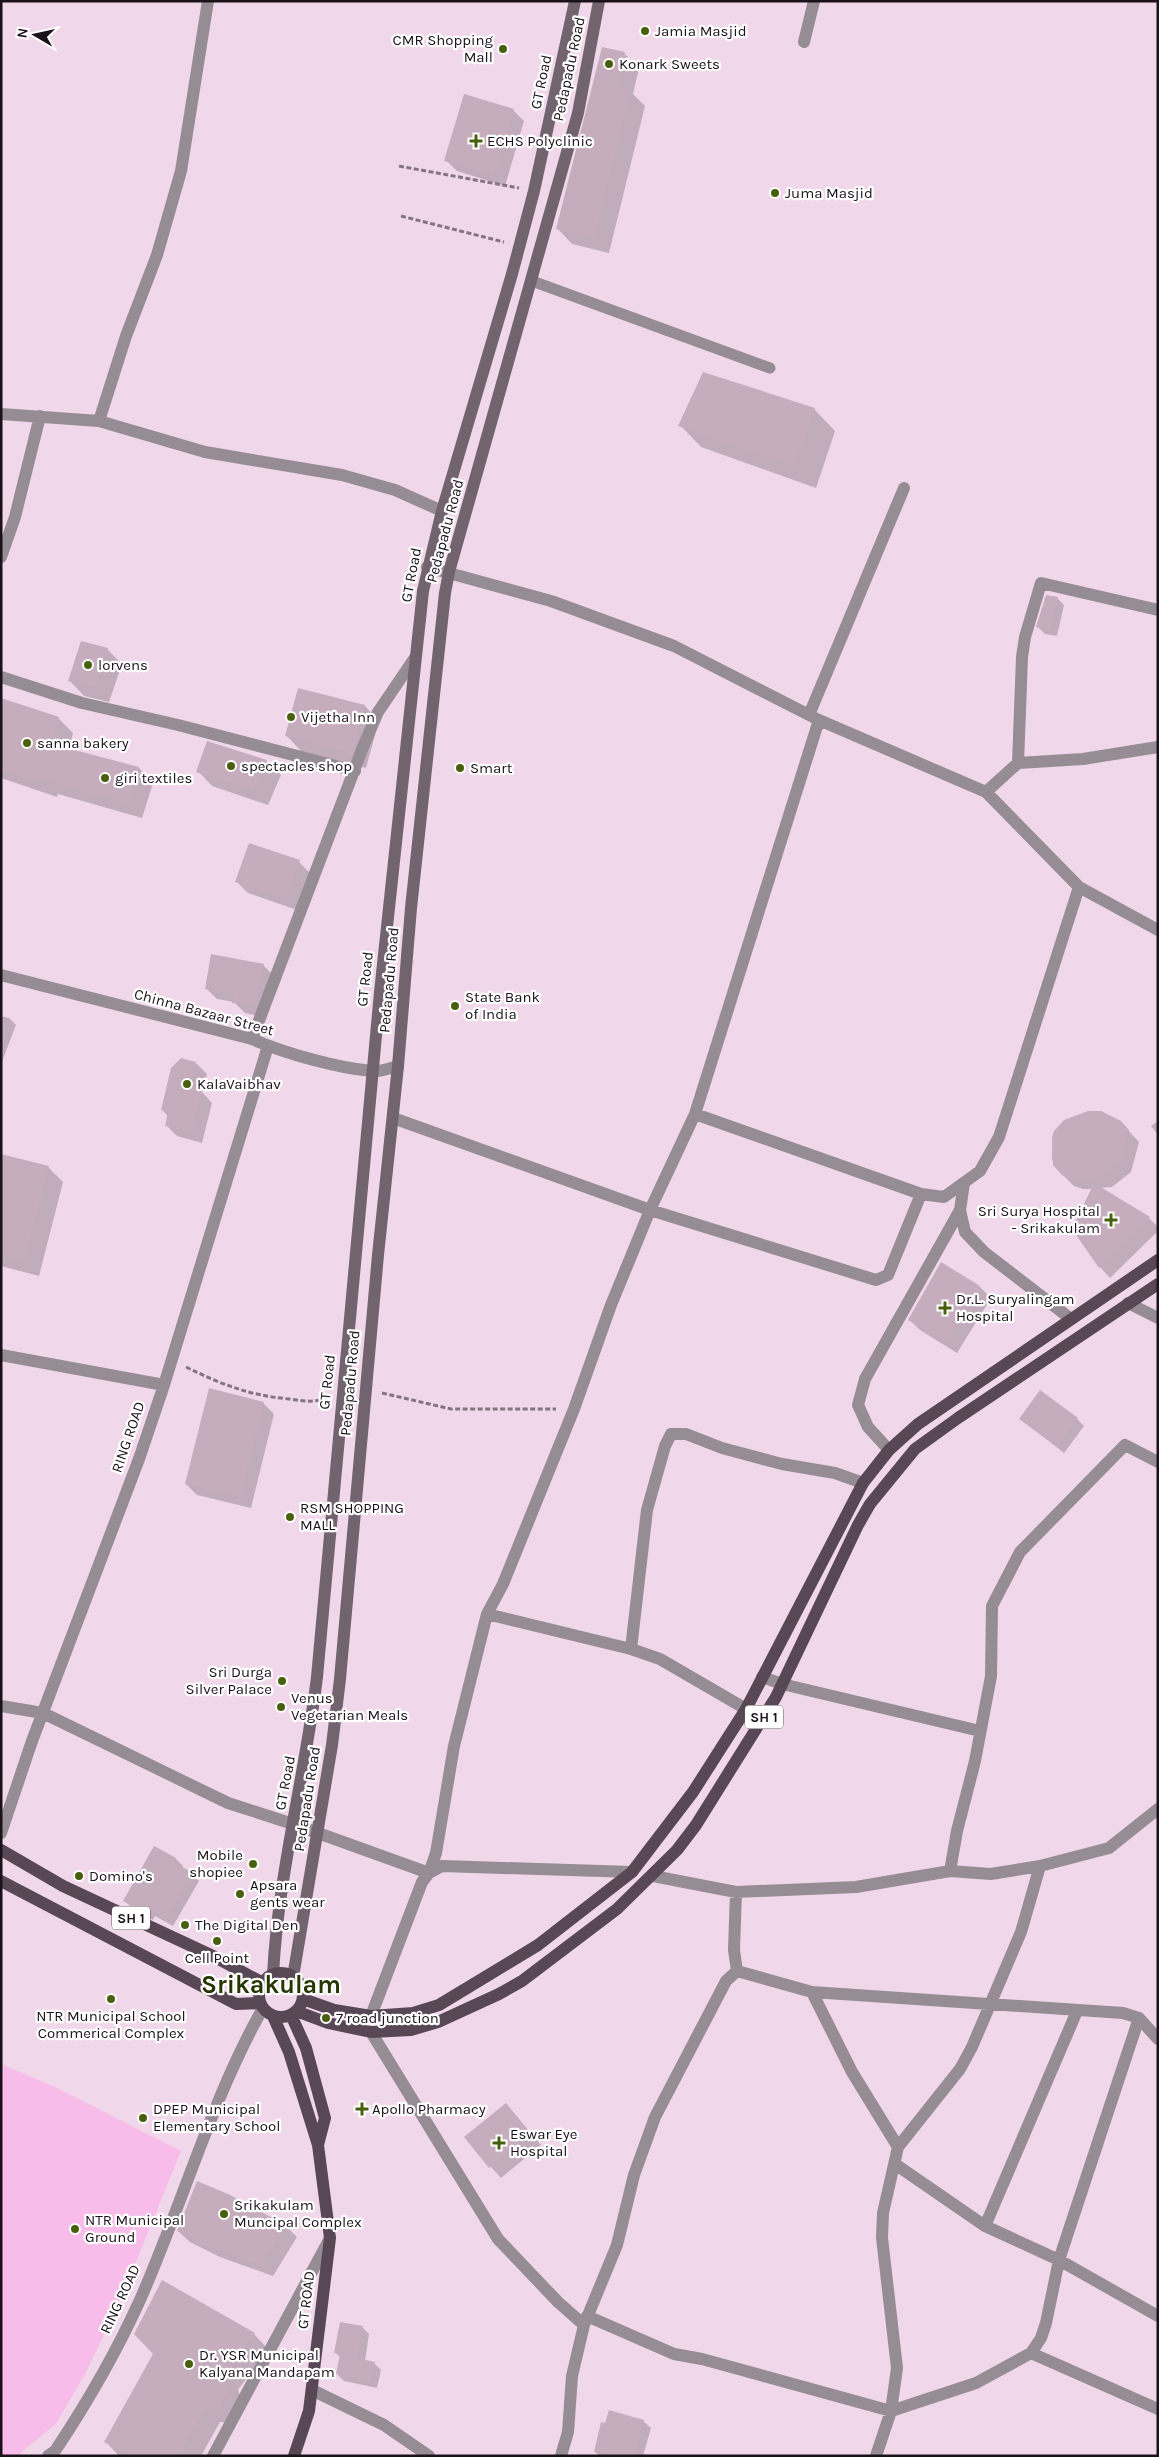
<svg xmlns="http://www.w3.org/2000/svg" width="1159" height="2457" font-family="Karla,sans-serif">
<rect width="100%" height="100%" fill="#f0d8ea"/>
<path fill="#f8bcea" d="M1 2064 55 2087 181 2151 118 2306 85 2374 56 2424 18 2455 1 2456Z"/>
<path fill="#0003" d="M625 54 639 68 633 94 645 106 609 253 572 244 558 229Z
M513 110 524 121 505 186 457 171 446 160Z
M814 409 835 431 816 488 701 447 680 425Z
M1057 598 1064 605 1057 636 1045 634 1038 627Z
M107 649 122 664 109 702 84 696 70 681Z
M299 690 365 706 379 721 366 768 301 751 287 736Z
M1 699 58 718 73 733 69 750 139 768 153 783 142 818 58 794 57 797 1 778Z
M266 761 281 775 268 805 212 786 198 771Z
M299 862 310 873 297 910 248 893 237 882Z
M263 965 274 976 266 1018 245 1013 234 1002 217 999 206 988Z
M1 1016 9 1018 16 1025 1 1064Z
M196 1063 207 1074 202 1092 212 1103 202 1143 177 1136 166 1125 168 1116 162 1110Z
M1158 1121V1135L1151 1126Z
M1120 1122 1139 1142 1131 1172 1112 1187 1099 1188 1149 1218 1158 1227V1231L1110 1278 1100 1267 1092 1189H1083L1074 1186 1063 1175 1052 1159 1053 1138Z
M1 1155 48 1167 63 1182 39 1276 1 1266Z
M941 1264 980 1287 991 1298 957 1353 920 1330 909 1319Z
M263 1403 274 1414 251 1508 197 1495 186 1484Z
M1021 1419H1077L1084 1426 1064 1453Z
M155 1847 176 1859 183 1866 182 1868 199 1881 173 1926 155 1916 153 1920 132 1908 125 1901Z
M506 2104 541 2145 501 2178 465 2138Z
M227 2195 286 2226 297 2237 273 2276 220 2257 190 2242 178 2231Z
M362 2327 369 2334 365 2361 374 2363 381 2370 377 2388 344 2381 337 2374 340 2357 336 2353Z
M254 2334 268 2349 238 2390 243 2404 234 2424 220 2422 201 2456H119L106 2442Z
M643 2421 651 2428 643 2456H599L595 2451Z"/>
<path fill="#c5adbe" d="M602 47 625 52 617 87 631 90 594 239 556 229Z
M464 94 514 109 494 176 444 161Z
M703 372 815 408 794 467 678 426Z
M1046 595 1058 597 1050 630 1036 627Z
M81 641 108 648 95 688 68 681Z
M298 688 365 705 352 754 285 736Z
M1 698 59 717 52 744 139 767 128 804 44 780 43 783 1 769Z
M207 741 267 760 253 791 196 772Z
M249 843 300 860 286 900 235 882Z
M211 954 264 964 255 1007 232 1003 234 994 205 989Z
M181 1058 196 1062 190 1088 202 1090 191 1132 165 1126 168 1112 161 1110 171 1068Z
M1088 1111H1101L1121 1121 1129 1130 1120 1161 1101 1177 1071 1179 1062 1175 1053 1165 1052 1138 1054 1131 1064 1120Z
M1 1154 49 1166 24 1262 1 1256Z
M1094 1183 1150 1217 1099 1268 1072 1229Z
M941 1262 980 1286 946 1343 908 1320Z
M209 1388 264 1402 240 1497 185 1484Z
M1040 1390 1078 1418 1057 1447 1019 1419Z
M154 1846 176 1858 174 1862 193 1873 166 1920 148 1909 145 1913 123 1901Z
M506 2103 531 2134 489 2168 464 2137Z
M197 2181 228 2194 286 2225 261 2266 207 2246 177 2231Z
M162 2280 255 2333 224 2374 229 2389 219 2410 206 2408 178 2456H129L104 2442 153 2354 134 2334Z
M340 2322 363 2326 357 2358 375 2362 370 2382 336 2374 340 2354 334 2353Z
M609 2410 644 2420 634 2456H609L594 2452 601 2422 605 2423Z"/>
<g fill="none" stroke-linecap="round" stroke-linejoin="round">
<path stroke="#837480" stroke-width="3" stroke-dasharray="5 2.5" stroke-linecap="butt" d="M399 166 519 188
M401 216 504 242
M186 1367C223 1385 248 1395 289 1399 303 1401 314 1403 327 1398
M382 1393 451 1409H556"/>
<path stroke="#968c93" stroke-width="11" d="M532 281 770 368"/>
<path stroke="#968c93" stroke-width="12" d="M804 42 814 1
M1 414 99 421 205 452 342 475 395 490 442 511
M99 421 126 336 157 255 181 171 208 1
M1 557 15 517 40 416
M427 567 551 601 674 646 819 720 986 792 1079 887 1158 930
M1 677 82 703 178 725 355 771
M809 715 904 488
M1018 763 1022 657 1025 637 1041 583 1158 610
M986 792 1018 763 1083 759 1158 747
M252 1039 363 747 378 712 414 659
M695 1114 819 720
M393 1118 650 1210 876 1280 888 1275 921 1194
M964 1183 960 1210 965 1232 984 1252 1071 1319
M1128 1303 1158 1318
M1 1355 164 1385
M889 1450 868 1427 858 1405 865 1379 960 1210
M487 1614 631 1649 660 1659 746 1709
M631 1649 647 1510 665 1446 671 1434H686L722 1448 782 1464 835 1473 863 1483
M762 1677 782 1684 980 1731
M1 1706 43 1713 228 1803 293 1824 429 1873 442 1866 632 1872
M1 1833 32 1741 139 1459 164 1385 268 1046
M950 1871 957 1831 975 1761 991 1676 992 1606 1020 1552 1125 1445 1158 1462
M653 1876 736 1892 856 1887 950 1871 991 1874 1040 1866 1109 1848 1158 1809
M737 1971 812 1992 1123 2013 1139 2018 1059 2260 1046 2323 1041 2338 1031 2353 976 2383 891 2411 876 2456
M371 2016 422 1882 429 1873 436 1853 454 1746 487 1614 503 1584 574 1409 611 1305 650 1210 695 1114 921 1194 944 1197 980 1171 999 1137 1079 887
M1139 2018 1158 2039
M371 2032 498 2239 558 2302 584 2325
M898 2147 960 2069 972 2047 1021 1932 1040 1866
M895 2164 985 2226 1059 2260 1158 2316
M985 2226 1077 2011
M587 2316 674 2354 702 2359 891 2411 897 2368 882 2238 883 2213 898 2147 852 2072 812 1992
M1031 2353 1158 2409
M312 2390 384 2425 429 2456
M48 2456 55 2451C87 2403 116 2353 140 2300 183 2203 211 2100 263 2008
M213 2456 329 2240
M561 2456 568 2432 572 2376 584 2325 617 2245 634 2175 655 2117 726 1981 737 1971 734 1950 736 1892"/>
<path stroke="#968c93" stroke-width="12" d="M1 975 252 1039C284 1053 337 1068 372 1071 380 1072 390 1068 398 1066"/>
<path stroke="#72646e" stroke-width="12" d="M273 1975C278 1874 305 1777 317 1677L380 992 423 591 442 511 512 274 534 191 575 1
M293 1977 332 1745 340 1679 378 1255 398 1066 411 908 445 593 449 572 578 113 599 1"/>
<path stroke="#584754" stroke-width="12" d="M1 1850 63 1886 213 1956 263 1983
M1 1881 236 2004 259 2003
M259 1995a22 22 0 1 1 44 0a22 22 0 1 1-44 0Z
M303 1999 334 2010 371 2016 413 2013 439 2005 538 1945 632 1872 693 1792 746 1709 863 1483 889 1450 918 1424 1158 1260
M296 2011 328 2023 371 2032 411 2030 438 2022 499 1994 522 1981 617 1909 677 1850 696 1825 776 1697 858 1525 870 1504 915 1449 958 1418 1158 1284
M291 2015 306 2048 325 2118 318 2145
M273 2016 289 2052 318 2145 330 2238 309 2411 294 2456"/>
</g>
<g fill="#48600e" stroke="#fff" stroke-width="2">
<circle cx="645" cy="31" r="5"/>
<circle cx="503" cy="49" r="5"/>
<circle cx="609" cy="64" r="5"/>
<path d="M473.5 133.5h5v5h5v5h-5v5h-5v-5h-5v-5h5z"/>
<circle cx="775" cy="193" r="5"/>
<circle cx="88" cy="665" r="5"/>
<circle cx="291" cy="717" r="5"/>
<circle cx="27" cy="743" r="5"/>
<circle cx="231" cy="766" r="5"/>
<circle cx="460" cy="768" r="5"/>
<circle cx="105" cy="778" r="5"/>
<circle cx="455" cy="1006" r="5"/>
<circle cx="187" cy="1084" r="5"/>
<path d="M1108.5 1212.5h5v5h5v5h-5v5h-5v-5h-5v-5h5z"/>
<path d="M942.5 1300.5h5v5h5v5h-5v5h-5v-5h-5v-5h5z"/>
<circle cx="290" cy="1517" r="5"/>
<circle cx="282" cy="1681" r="5"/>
<circle cx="281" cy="1707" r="5"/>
<circle cx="253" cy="1864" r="5"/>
<circle cx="79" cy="1876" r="5"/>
<circle cx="240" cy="1894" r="5"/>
<circle cx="185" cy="1925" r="5"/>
<circle cx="217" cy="1941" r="5"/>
<circle cx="111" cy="1999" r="5"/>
<circle cx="326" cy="2018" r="5"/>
<path d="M359.5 2101.5h5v5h5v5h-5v5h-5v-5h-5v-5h5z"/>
<circle cx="143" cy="2118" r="5"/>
<path d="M496.5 2135.5h5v5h5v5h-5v5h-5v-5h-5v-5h5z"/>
<circle cx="224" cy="2214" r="5"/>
<circle cx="75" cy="2229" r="5"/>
<circle cx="189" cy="2364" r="5"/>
</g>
<g text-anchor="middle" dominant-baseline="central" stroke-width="4.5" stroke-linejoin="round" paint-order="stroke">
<g fill="#fff" stroke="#5f595d" stroke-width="1">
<rect x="745" y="1705.5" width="38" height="23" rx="4"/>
<rect x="112" y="1906.5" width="38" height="23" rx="4"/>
</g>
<g font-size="14" font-weight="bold" fill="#1a1218">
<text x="764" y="1717">SH 1</text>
<text x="131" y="1918">SH 1</text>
</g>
<g font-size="15" fill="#1a1218" stroke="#fff" text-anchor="start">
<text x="655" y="31">Jamia Masjid</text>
<text x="493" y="40" text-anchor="end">CMR Shopping<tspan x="493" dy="17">Mall</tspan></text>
<text x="619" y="64">Konark Sweets</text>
<text x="487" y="141">ECHS Polyclinic</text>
<text x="785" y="193">Juma Masjid</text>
<text x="98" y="665">lorvens</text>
<text x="301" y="717">Vijetha Inn</text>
<text x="37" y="743">sanna bakery</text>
<text x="241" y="766">spectacles shop</text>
<text x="470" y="768">Smart</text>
<text x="115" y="778">giri textiles</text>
<text x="465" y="997">State Bank<tspan x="465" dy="17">of India</tspan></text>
<text x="197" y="1084">KalaVaibhav</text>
<text x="1100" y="1211" text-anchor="end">Sri Surya Hospital<tspan x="1100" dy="17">- Srikakulam</tspan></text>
<text x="956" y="1299">Dr.L. Suryalingam<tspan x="956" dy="17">Hospital</tspan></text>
<text x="300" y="1508">RSM SHOPPING<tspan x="300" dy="17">MALL</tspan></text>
<text x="272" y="1672" text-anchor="end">Sri Durga<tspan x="272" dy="17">Silver Palace</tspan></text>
<text x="291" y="1698">Venus<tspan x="291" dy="17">Vegetarian Meals</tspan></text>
<text x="243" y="1855" text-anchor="end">Mobile<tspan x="243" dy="17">shopiee</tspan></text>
<text x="89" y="1876">Domino's</text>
<text x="250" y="1885">Apsara<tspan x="250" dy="17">gents wear</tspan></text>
<text x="195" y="1925">The Digital Den</text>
<text x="217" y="1958" text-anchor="middle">Cell Point</text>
<text x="111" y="2016" text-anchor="middle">NTR Municipal School<tspan x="111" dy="17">Commerical Complex</tspan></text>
<text x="336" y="2018">7 road junction</text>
<text x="153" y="2109">DPEP Municipal<tspan x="153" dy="17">Elementary School</tspan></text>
<text x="372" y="2109">Apollo Pharmacy</text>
<text x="510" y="2134">Eswar Eye<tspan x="510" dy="17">Hospital</tspan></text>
<text x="234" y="2205">Srikakulam<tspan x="234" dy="17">Muncipal Complex</tspan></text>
<text x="85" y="2220">NTR Municipal<tspan x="85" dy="17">Ground</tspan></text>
<text x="199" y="2355">Dr. YSR Municipal<tspan x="199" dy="17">Kalyana Mandapam</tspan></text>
</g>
<g font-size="15" fill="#1a1218" stroke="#fff">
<text transform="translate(569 69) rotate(-78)">Pedapadu Road</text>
<text transform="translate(541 82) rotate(-78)">GT Road</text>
<text transform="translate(445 531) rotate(-75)">Pedapadu Road</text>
<text transform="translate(411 575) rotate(-79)">GT Road</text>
<text transform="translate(365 979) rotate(-84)">GT Road</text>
<text transform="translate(389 980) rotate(-85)">Pedapadu Road</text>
<text transform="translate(204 1012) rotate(15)">Chinna Bazaar Street</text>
<text transform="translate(327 1382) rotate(-84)">GT Road</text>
<text transform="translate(350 1383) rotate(-85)">Pedapadu Road</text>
<text transform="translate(128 1437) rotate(-71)">RING ROAD</text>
<text transform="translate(285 1783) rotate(-79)">GT Road</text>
<text transform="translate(307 1799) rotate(-81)">Pedapadu Road</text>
<text transform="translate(120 2299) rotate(-65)">RING ROAD</text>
<text transform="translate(306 2300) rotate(-83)">GT ROAD</text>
</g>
<g font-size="25" font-weight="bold" fill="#263600" stroke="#fff">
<text x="271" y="1984">Srikakulam</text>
</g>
</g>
<rect width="1159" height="2457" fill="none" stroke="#1a1218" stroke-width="5"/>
<g transform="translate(35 35) rotate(279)" stroke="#ffffff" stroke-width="4" paint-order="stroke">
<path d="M0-4L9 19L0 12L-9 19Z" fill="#1a1218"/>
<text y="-8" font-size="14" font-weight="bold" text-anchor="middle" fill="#1a1218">N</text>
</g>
</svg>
